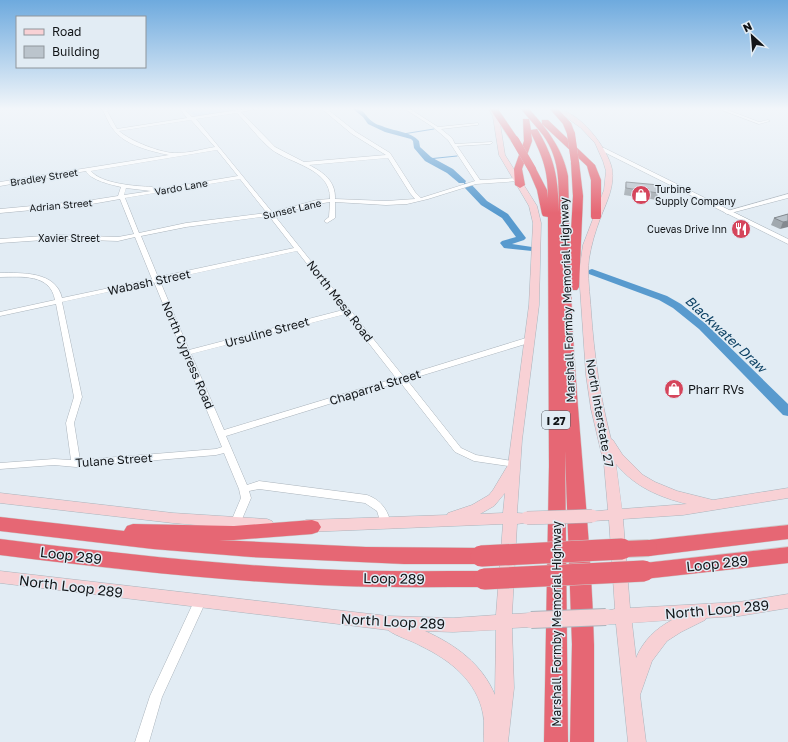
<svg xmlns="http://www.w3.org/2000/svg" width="788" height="742" font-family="'Golos Text',sans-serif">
<rect width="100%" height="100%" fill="#e2ecf4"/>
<path fill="#c2e1fc" d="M186 109H243L196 116 191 114Z"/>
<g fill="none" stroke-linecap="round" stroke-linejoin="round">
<path stroke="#589ace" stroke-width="1" d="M403 134 434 129
M428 159 457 156"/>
<path fill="#589ace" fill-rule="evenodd" d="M353 109C366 109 364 116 373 122 375 124 379 125 382 126 393 131 412 132 419 141L420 147 431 157 453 169 466 181 465 183H459L447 173 425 161 414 148 413 141 411 139 385 132 368 124 363 117Z
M464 183H470L487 201 508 214 526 238 524 240 512 244 532 247 534 249 532 251 504 248 500 243 502 241 516 237 502 218 481 205 464 187Z
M592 269 667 296 681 304 707 325 788 404V416L783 415 699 329 673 308 659 300 589 274 587 272 589 270Z"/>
<defs>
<path id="minor" d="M102 109H106L117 129 187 118 180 109H184L192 117 238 110 255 109 241 112 275 147 304 162 386 155 352 134 322 109H327L356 132 390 153 415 192 421 198 475 181 448 140 433 127 405 109H410L438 127 478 123V125H476L441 129 452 138 455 144 492 142V143L490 144 457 146 480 180 517 178 520 180 519 181 476 184 428 199 407 204 386 205 335 202V218L327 223 324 221 329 217 330 202 317 204 274 215 403 376 526 338H532L533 340 532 342 407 380 461 448 476 455 518 462 520 464 518 466 515 467 474 461 455 452 400 382 226 436 247 485 259 481 367 495C381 500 388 510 391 524L390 527 386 528 382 527 377 511 365 503 259 489 249 491 251 498 240 524 239 527 235 528 231 527 230 524 241 498 239 489 224 453 216 455 76 467 54 465 0 469V463L54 459 71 460 66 423 74 397 56 304 0 316V312L55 300C50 273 21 277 0 277V273C22 273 56 271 62 298L152 279 135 237 118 241 58 239 0 243V239L58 235 118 237 134 234 120 199 86 205 0 213V209L86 201 118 196 121 187C112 185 90 180 86 171L0 186V182L169 155C150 151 124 145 113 129 108 123 106 115 102 109ZM237 113C248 124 259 139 271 149 290 164 331 168 330 199L317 200 272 212 196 119ZM191 120 215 147C203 149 190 153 177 153 163 154 130 141 119 131ZM217 150 238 176 154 190V188L152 187C136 186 101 184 91 171ZM388 158 410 193 415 199 386 201 335 199C336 181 323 172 309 165ZM240 179 267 213 186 223 139 233 125 198ZM126 188 151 191 124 195ZM269 216 294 248 158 277 141 236 186 227ZM297 251 343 310 189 350 160 281ZM154 282 222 447 216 449 80 460 74 423 82 397 62 302ZM346 314 396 378 224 430 191 354Z
M719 109H725L759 122 768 120 770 121 759 124Z
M788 194V198L727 214 724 212Z
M200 596 204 597 206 601 162 697 149 742H135L150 696 196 597Z"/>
<path id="tertiary" d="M600 148H604L788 239V244L600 150Z"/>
<path id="secondary" d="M489 109H495L499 117 505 155 537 206 541 223 539 305 522 440 517 513 532 514 534 518 532 522 517 524 512 614 531 613 537 615 539 620 537 625 531 627 512 628 514 688 508 742H484C483 733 485 723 483 714 477 681 450 660 421 646 411 640 397 637 388 630L0 583V571L388 616 453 618 496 615 503 524 306 532 301 530 299 526 301 522 306 520 447 515 448 513 472 505 489 495 493 490 508 465 529 305 533 223 529 206 499 155 493 117ZM505 493 503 513 480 514 494 506ZM496 630 495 695C482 664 456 645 425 631L453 632Z
M555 109C578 109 608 148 612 169 615 187 606 203 600 219 595 232 591 246 589 259 587 276 590 294 591 311 594 354 600 397 611 439L613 440 622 454 643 475 655 482 677 491 713 500 788 488V498L683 515 623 519 630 608 739 602 788 594V608L739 616 706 618 705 620 681 632 667 641 652 661 640 695 646 742H628L616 624H606L600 622 598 617 600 612 615 609 609 520 592 521 587 520 585 516 587 512 608 510 604 464 591 409 586 375 579 273 583 245 604 190 606 171 603 161 595 143 581 128ZM616 464C635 487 659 497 687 504L622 509ZM672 620C655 629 643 641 636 658L632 623Z
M0 493 173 513 267 519 272 521 274 525 272 529 267 531 173 523 0 503Z"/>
<path id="motorway" d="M490 109H498L519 140 518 142H512Z
M521 109H529C547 129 563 149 568 176L570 250 573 196 571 162 575 159 579 162 583 196 579 287 577 290H571C575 408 591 526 594 645 594 677 594 710 594 742H570L572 644 565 451 568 742H544L549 466 548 217 543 216 542 214 537 190 528 169 532 166 535 167 547 190 548 198C548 170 543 158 531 133L532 141 522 169 525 185 520 188 515 185 514 169 524 141 523 119H529L531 130 537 129C557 162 558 181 559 218 558 187 562 162 543 135 536 126 528 118 521 109Z
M550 109H558L571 123 575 134 574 136H568L563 124Z
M542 120H548L595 165 601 180V217L600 219H592L591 217V180L587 166 542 124Z
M0 517 124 531 127 526 133 524 234 526 312 520 318 522 321 527 318 532 312 534 234 540H219L366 547 481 548 488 551 490 556 488 561 481 564H404L251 557 153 549 0 531Z
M788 525V539L649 556 642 553 640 548 642 543 649 540Z
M0 539C105 552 211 564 317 569 373 572 428 571 484 571L491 573 494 579 491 585 484 587C428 587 373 588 317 585 211 580 105 568 0 555Z
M788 547V563L644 579 637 577 634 571 637 565 644 563Z"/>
</defs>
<use href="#minor" stroke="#abb4bc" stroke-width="1"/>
<use href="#tertiary" stroke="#abb4bc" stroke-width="1"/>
<use href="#secondary" stroke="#abb4bc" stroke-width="1"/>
<use href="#motorway" stroke="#cbcccc" stroke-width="1"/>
<use href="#minor" fill="#fff" fill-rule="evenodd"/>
<use href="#tertiary" fill="#fff" fill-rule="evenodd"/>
<use href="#secondary" fill="#f8d1d5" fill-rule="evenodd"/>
<use href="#motorway" fill="#e66774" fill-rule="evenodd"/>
<defs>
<path id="secondary-bridge-far1" d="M527 518 592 516"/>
<path id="secondary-bridge" d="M531 620 606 617"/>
<path id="motorway-bridge-far2" d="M571 134 575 162
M515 140 532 169"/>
<path id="motorway-bridge-far1" d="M601 550 649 548"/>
<path id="motorway-bridge" d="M481 556 622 549
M484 579 644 571"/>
</defs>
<use href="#secondary-bridge-far1" stroke="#abb4bc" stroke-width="14" stroke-linecap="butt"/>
<use href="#secondary-bridge" stroke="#abb4bc" stroke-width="18" stroke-linecap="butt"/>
<use href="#motorway-bridge-far2" stroke="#cbcccc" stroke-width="8" stroke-linecap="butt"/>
<use href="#motorway-bridge-far1" stroke="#cbcccc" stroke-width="18" stroke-linecap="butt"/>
<use href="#motorway-bridge" stroke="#cbcccc" stroke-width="22" stroke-linecap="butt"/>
<use href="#secondary-bridge-far1" stroke="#f8d1d5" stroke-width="13"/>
<use href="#secondary-bridge" stroke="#f8d1d5" stroke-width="16"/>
<use href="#motorway-bridge-far2" stroke="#e66774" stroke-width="8"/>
<use href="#motorway-bridge-far1" stroke="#e66774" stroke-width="16"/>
<use href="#motorway-bridge" stroke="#e66774" stroke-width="21"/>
</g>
<path fill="#a1a9af" d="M626 182 658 193 657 200 624 195Z
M788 214 780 229 771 225 774 218Z"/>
<path fill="#83898f" d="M788 221V227L780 229 783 222Z"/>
<path fill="#bbc4cc" stroke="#83898f" d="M626 182 659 185 658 193 626 188Z
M788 214V221L783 222 774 218Z"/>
<linearGradient id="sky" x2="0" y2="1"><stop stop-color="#6eaade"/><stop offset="0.51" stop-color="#f2f6fa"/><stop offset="1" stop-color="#f2f6fa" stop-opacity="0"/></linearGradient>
<rect width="788" height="213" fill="url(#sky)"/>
<defs>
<symbol id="shop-disc" viewBox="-11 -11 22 22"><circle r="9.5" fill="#d5455b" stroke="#e2ecf4"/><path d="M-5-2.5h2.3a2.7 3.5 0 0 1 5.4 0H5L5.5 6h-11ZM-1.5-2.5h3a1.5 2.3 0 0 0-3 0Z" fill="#fff"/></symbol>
<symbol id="restaurant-disc" viewBox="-11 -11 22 22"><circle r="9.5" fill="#d5455b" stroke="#e2ecf4"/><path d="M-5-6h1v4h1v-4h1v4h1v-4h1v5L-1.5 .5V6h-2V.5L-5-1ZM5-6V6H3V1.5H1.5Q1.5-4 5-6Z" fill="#fff"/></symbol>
</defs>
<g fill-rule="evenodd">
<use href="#shop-disc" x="630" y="184" width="22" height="22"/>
<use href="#restaurant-disc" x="730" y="218" width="22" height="22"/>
<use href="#shop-disc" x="663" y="378" width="22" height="22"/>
</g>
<g text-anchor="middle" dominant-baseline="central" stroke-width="3" stroke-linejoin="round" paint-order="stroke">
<g font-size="10" fill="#121518" stroke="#e2ecf4">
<text transform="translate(44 177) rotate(-9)">Bradley Street</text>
<text transform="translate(181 187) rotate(-10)">Vardo Lane</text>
<text transform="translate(61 205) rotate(-5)">Adrian Street</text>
<text transform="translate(292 209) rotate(-13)">Sunset Lane</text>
<text x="69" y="238">Xavier Street</text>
</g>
<g font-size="10" fill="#121518" stroke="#e2ecf4" text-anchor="start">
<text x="655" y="189">Turbine<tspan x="655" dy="12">Supply Company</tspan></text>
<text x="727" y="229" text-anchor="end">Cuevas Drive Inn</text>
</g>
<rect fill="#e2ecf4" stroke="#50565a" stroke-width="1" x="542" y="411" width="28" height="18" rx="3"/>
<g font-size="11" font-weight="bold" fill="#121518">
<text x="556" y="420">I 27</text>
</g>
<g font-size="12" fill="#121518" stroke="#e2ecf4">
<text transform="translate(149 282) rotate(-12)">Wabash Street</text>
<text transform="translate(567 300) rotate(-92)">Marshall Formby Memorial Highway</text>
<text transform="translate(340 301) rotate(52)">North Mesa Road</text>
<text transform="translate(267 332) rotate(-15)">Ursuline Street</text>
<text transform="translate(188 355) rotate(67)">North Cypress Road</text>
<text transform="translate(375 387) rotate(-17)">Chaparral Street</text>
<text transform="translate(600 413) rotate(80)">North Interstate 27</text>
<text transform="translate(114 460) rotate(-4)">Tulane Street</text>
<text transform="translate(556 624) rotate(-90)">Marshall Formby Memorial Highway</text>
</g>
<g font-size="12" fill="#121518" stroke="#e2ecf4" text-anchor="start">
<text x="688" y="389">Pharr RVs</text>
</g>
<g font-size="13" font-style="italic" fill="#0c4063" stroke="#e2ecf4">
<text transform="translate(726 334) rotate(43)">Blackwater Draw</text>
</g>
<g font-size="14" fill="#121518" stroke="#e2ecf4">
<text transform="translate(71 555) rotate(7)">Loop 289</text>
<text transform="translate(717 563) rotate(-6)">Loop 289</text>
<text transform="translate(394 578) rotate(1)">Loop 289</text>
<text transform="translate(71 586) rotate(7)">North Loop 289</text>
<text transform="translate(717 609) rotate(-5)">North Loop 289</text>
<text transform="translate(393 621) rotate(3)">North Loop 289</text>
</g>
</g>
<rect x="16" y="16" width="130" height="52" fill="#e2ecf4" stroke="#8f969c"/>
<rect x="24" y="29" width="20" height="6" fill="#f8d1d5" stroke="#8f969c"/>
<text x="52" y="36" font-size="12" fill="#121518">Road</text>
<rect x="24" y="46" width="20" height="12" fill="#bbc4cc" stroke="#8f969c"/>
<text x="52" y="56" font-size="12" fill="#121518">Building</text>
<g transform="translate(752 36) rotate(334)" stroke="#e2ecf4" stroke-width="3" paint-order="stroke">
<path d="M0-3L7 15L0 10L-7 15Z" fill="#121518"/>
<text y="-6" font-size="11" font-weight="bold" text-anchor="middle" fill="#121518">N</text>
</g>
</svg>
